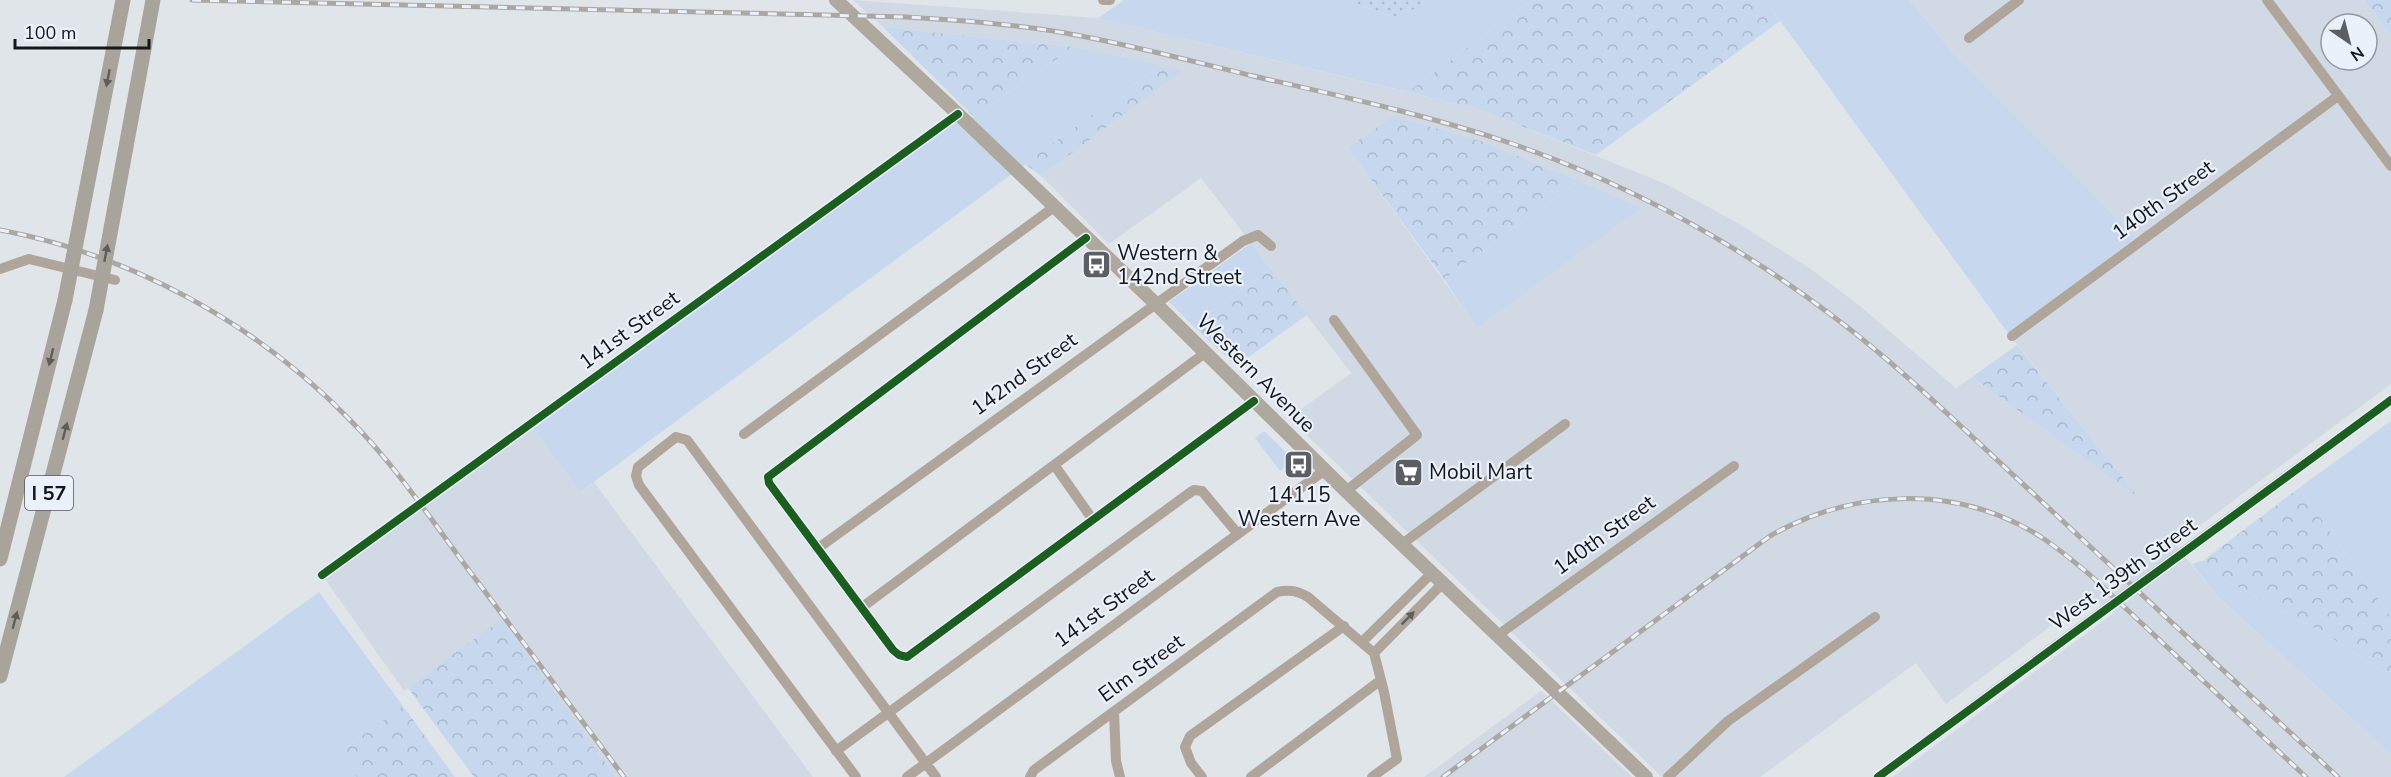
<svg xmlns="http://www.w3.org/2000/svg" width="2391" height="777" font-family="'Nunito Sans',sans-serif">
<defs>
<pattern id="forest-crowns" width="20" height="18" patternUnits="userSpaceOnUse" patternTransform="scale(1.5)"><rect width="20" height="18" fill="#c7d8ee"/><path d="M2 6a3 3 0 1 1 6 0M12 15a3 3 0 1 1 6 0" fill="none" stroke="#aab9cc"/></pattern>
<pattern id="park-dots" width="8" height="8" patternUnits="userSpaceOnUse" patternTransform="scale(1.5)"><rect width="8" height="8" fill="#c7d8ee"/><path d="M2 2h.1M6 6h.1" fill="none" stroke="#aab9cc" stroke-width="1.8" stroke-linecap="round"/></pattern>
</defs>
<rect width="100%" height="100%" fill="#e0e5ea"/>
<path fill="#d1dae4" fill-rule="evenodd" d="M853 0 1098 18 1478 109 1664 183 1736 222 1811 269 1860 306 1956 388 1972 377 2137 496 2008 333 2136 239 1951 51 1910 0H2364L2391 35V384L2175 544 2217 596 2391 754V777H1893L2114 613 2090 597 1946 704 1916 663 1760 777H1662L1289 418 1351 373 1201 178 1109 244 1041 176 1181 71 1074 47 883 27ZM2331 24H2367V60H2331ZM1393 117 1579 181 1637 210 1477 327 1349 149Z
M531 424 581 492 594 482 813 777H616L501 620 404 691 322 575Z
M1541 691 1632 777H1424Z"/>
<path fill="#c7d8ee" d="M1124 0H1341L1401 18 1426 0H1531L1408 92 1098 18Z
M1765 0H1910L1951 51 2136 238 2008 333Z
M1074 47 1160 65 580 492 531 424 958 114 974 117Z
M1579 181 1641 208 1477 328 1444 279Z
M1251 243 1271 269 1192 325 1169 302Z
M2391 421V617L2299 488Z
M1264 431 1294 460 1280 471 1255 438Z
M2204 560 2225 580 2324 633 2391 677V754L2217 596 2192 564Z
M319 592 403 706 343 750 357 777H64Z"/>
<path fill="url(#forest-crowns)" d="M1531 0H1765L1780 21 1596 155 1478 109 1408 92Z
M2364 0H2391V35Z
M883 27 1074 47 974 117Z
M1160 65 1182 71 1041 176 1025 164Z
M1393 116 1480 141 1579 181 1444 279 1348 148Z
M1271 269 1307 315 1236 366 1192 325Z
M2017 345 2139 498 1972 377Z
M2299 488 2391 617V677L2324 633 2225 580 2204 560Z
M501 619 616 777H474L408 688Z
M403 706 455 777H357L343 750Z"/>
<path fill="url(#park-dots)" d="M1341 0H1426L1401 18Z"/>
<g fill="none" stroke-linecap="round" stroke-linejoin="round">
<path stroke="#afa59a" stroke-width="10" d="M1103 0H1110
M2267 0 2391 166
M1969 38 2019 0
M1086 238 768 477 769 483 893 650 899 655 907 657 1254 401
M0 269 29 259 115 280
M1334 320 1417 435 1346 491
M2012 336 2338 96
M744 434 1054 207
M2304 463 2391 400
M1055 466 1093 520
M1402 544 1565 424
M817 549 1243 241 1258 235 1271 246
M322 575 958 114
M861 608 1205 353
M1498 635 1734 466
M1363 641 1432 573
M1374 653 1443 583
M1114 712 1116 761 1120 777
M836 751 1188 494 1194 490 1202 491 1238 534
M856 777 639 485 636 476 638 467 676 437 687 440 936 777
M907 777 1325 470
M1030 777 1034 770 1277 592C1290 589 1297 591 1308 597L1374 653 1384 692 1397 759 1372 777
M1202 777 1191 763 1185 747 1190 736 1344 626
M1251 777 1381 680
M1668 777 1728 721 1875 617
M1878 777 1991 693"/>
<path stroke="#aea89e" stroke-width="14" d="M836 0 958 114 1155 303 1346 491 1646 777"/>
<path stroke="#a9a49b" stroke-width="15" d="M0 559 65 300
M0 676 96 310"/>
<defs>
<path id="rail" d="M192 0 906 17C960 20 1012 24 1065 33 1128 44 1191 61 1253 76 1340 96 1428 115 1513 144 1626 183 1734 242 1830 314 1904 369 1969 435 2037 497 2137 591 2238 684 2338 777
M0 230C132 255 257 324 350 420 397 467 434 524 474 577 524 643 574 710 624 777
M1443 777 1770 536C1854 488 1958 484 2041 537 2058 548 2073 561 2089 574L2306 777"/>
</defs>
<use href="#rail" stroke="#aba8a3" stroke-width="5"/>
<use href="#rail" stroke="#eaf1fb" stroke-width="3" stroke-dasharray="9" stroke-linecap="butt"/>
<path stroke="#afa59a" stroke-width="10" d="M1991 693 2304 463"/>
<path stroke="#a9a49b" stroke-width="15" d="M65 300 123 0
M96 310 153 0"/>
<defs>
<path id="cycleway" d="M1086 238 768 477 769 483 893 650 899 655 907 657 1254 401
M322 575 958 114
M1878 777 2391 400"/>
</defs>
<use href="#cycleway" stroke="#eaf1fb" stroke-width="11"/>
<use href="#cycleway" stroke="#1b5e20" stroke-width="8"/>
</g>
<defs><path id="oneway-solid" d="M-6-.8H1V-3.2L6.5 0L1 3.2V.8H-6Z" transform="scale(1.5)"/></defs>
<g fill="#5e5d5a">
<use href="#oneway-solid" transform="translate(108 78) rotate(101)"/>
<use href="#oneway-solid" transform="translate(106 253) rotate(-79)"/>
<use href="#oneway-solid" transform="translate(51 357) rotate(104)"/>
<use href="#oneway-solid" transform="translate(65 431) rotate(-75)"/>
<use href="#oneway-solid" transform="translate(15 620) rotate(-75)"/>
</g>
<use fill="#625e5a" href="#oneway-solid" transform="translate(1408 618) rotate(-45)"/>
<defs>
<symbol id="bus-square" viewBox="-11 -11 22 22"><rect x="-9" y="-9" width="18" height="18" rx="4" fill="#5b5e62" stroke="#eaf1fb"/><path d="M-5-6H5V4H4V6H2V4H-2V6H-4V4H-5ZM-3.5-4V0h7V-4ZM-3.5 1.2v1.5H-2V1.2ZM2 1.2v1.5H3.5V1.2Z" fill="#fff"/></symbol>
<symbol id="supermarket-square" viewBox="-11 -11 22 22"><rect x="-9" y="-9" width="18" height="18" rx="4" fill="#5b5e62" stroke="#eaf1fb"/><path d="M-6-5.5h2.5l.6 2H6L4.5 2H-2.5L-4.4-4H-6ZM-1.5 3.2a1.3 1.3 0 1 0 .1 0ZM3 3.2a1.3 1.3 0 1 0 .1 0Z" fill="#fff"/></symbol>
</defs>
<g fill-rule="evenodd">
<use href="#bus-square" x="1080" y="248" width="33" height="33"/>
<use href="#bus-square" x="1282" y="448" width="33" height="33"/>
<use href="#supermarket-square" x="1392" y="456" width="33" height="33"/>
</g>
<g text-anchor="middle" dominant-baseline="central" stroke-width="4.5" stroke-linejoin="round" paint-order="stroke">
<rect fill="#eaf1fb" stroke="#54585d" stroke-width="1.5" x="25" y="476" width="48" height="34" rx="4.5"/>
<g font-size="20" font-weight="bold" fill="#141619">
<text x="49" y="493">I 57</text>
</g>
<g font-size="21" fill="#141619" stroke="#eaf1fb">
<text transform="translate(2163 200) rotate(-36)">140th Street</text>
<text transform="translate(629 330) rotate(-36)">141st Street</text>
<text transform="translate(1256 373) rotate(45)">Western Avenue</text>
<text transform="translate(1024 374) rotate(-36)">142nd Street</text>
<text transform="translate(1604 535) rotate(-36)">140th Street</text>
<text transform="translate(2123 574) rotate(-36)">West 139th Street</text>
<text transform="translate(1104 608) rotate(-36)">141st Street</text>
<text transform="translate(1141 668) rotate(-36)">Elm Street</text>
</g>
<g font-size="21" fill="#141619" stroke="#eaf1fb" text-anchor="start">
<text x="1117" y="253">Western &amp;<tspan x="1117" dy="24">142nd Street</tspan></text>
<text x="1429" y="472">Mobil Mart</text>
<text x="1299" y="495" text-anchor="middle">14115<tspan x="1299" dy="24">Western Ave</tspan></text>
</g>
</g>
<g transform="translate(2349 42) rotate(145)"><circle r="28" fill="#eaf1fb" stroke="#9499a1" stroke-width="1.5"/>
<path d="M0-4.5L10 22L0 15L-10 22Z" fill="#5b5e62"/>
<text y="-9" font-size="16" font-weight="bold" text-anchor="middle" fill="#141619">N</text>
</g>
<path d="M15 39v9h134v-9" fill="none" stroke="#141619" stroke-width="3"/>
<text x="24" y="39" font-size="18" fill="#141619" stroke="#eaf1fb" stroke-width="4.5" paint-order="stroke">100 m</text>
</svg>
